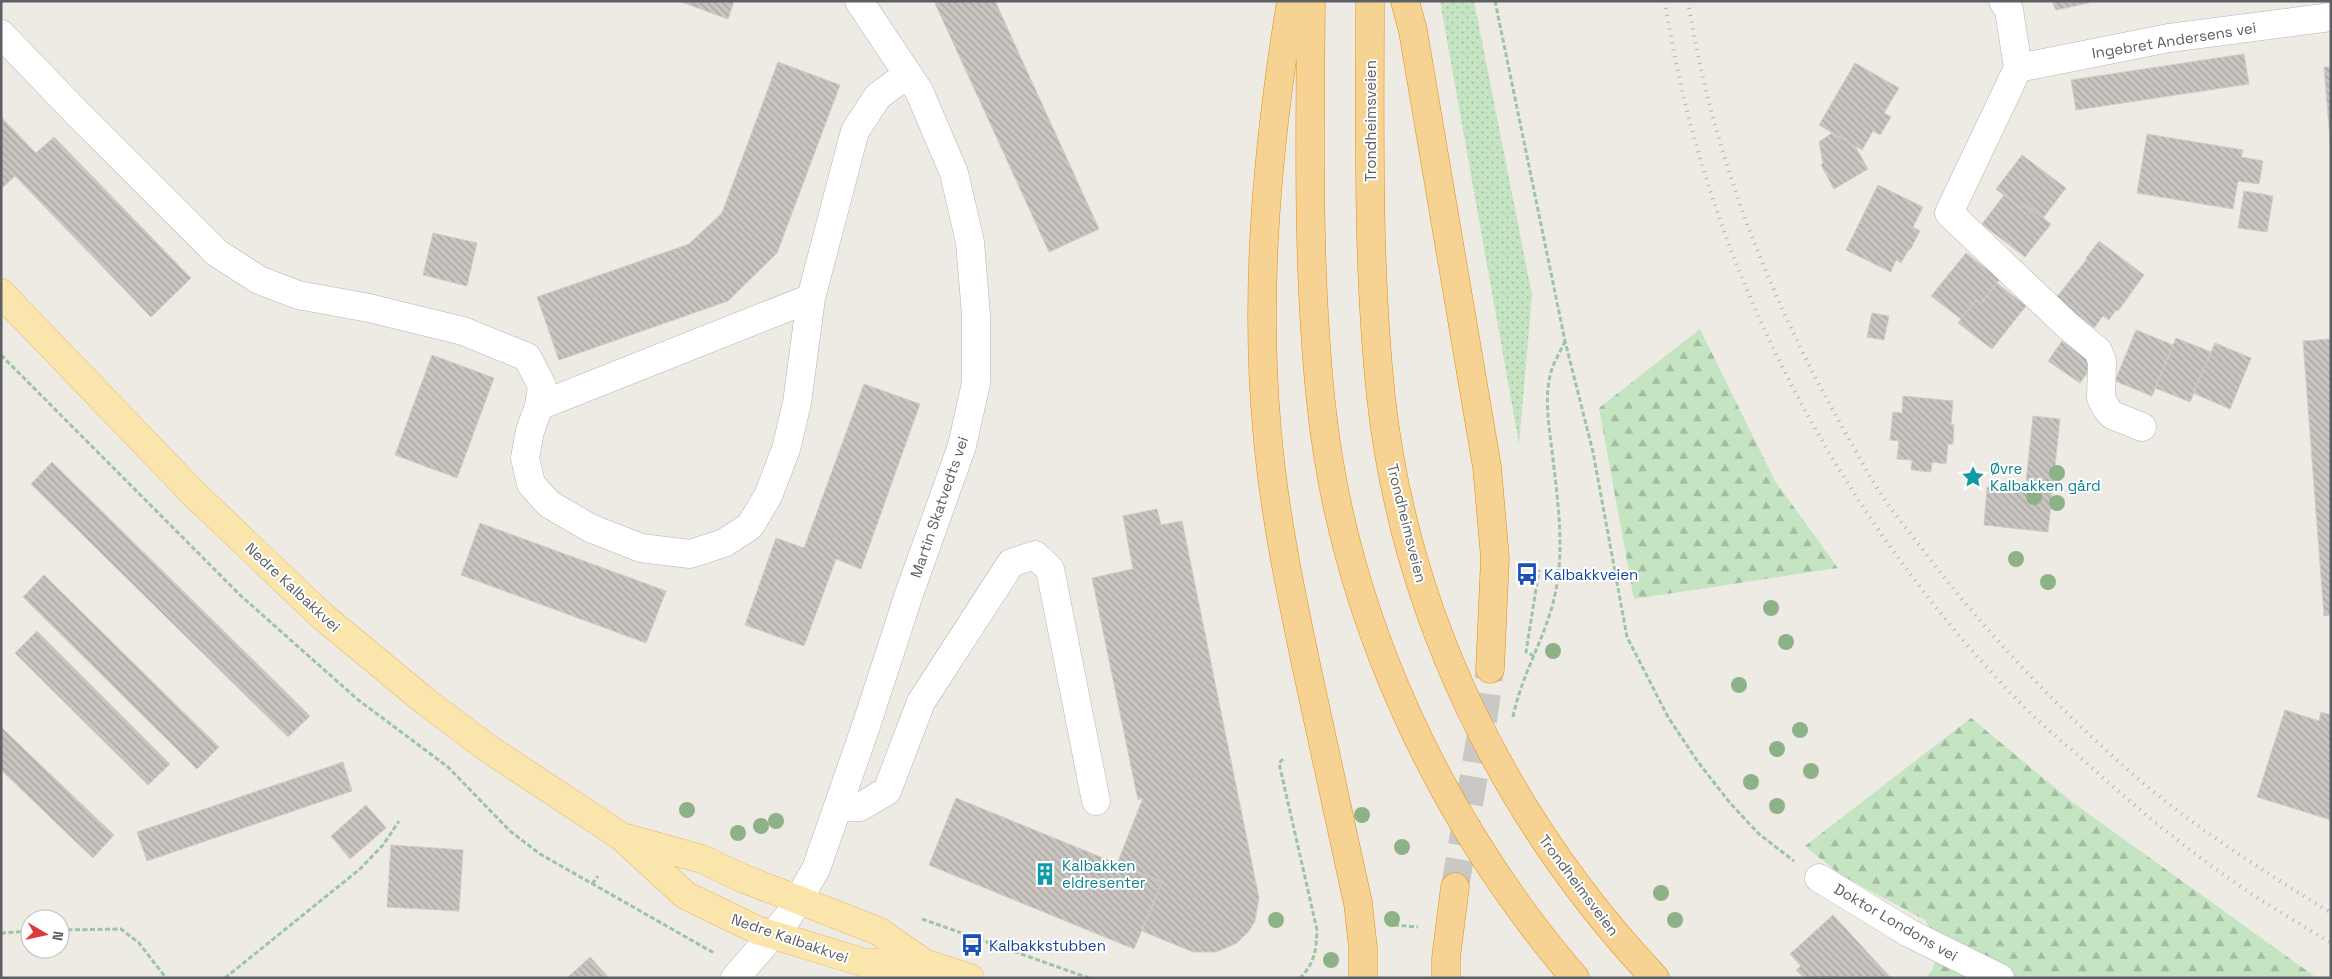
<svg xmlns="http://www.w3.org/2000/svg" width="2332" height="979" font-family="'Space Grotesk',sans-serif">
<defs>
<pattern id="grass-dots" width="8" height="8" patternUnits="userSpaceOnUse" patternTransform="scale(1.25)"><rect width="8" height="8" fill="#c5e4c2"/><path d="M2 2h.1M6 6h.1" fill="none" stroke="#a3bca1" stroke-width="1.8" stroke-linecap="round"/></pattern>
<pattern id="forest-firs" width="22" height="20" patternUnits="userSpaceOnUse" patternTransform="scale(1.25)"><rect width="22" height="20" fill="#c5e4c2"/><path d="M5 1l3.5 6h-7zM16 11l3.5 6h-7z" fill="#a3bca1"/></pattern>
<pattern id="building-back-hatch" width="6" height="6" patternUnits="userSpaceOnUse" patternTransform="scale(1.25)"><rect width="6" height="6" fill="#c9c5c1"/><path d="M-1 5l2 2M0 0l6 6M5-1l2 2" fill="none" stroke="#a6a3a0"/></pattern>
</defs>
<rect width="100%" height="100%" fill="#eeeae4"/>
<path fill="url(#grass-dots)" d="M1440 1H1474L1532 295 1519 444Z"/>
<path fill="url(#forest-firs)" d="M1700 329 1775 481 1838 568 1634 599 1599 408Z
M1971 718 2072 802 2317 978H1925L1932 971 1940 946 1925 920 1841 875 1805 846Z"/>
<path fill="url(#building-back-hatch)" stroke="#d2ccc3" d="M679 1H734L728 19Z
M934 1H995L1099 229 1049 252Z
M2052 1H2088L2089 3 2056 10Z
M2244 54 2249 84 2076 110 2071 80Z
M778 62 840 85 777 253 728 301 559 360 537 297 689 244 722 213Z
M1855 63 1899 88 1884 113 1891 117 1880 135 1873 131 1862 150 1819 125Z
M2324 67H2331V151Z
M1 117 36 153 54 137 191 278 151 317 15 176 1 189Z
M1832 133 1855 146 1868 169 1834 189 1821 165 1823 163 1819 142Z
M2147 134 2243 150 2241 157 2263 161 2259 184 2238 181 2233 209 2137 193Z
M2022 155 2066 188 2043 218 2025 204 2021 209 1996 189Z
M1878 185 1923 207 1913 227 1920 231 1910 250 1909 249 1901 263 1896 260 1891 272 1846 250Z
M2244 191 2273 196 2267 232 2238 228Z
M2004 195 2021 209 2025 204 2051 224 2025 257 1982 224Z
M433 233 477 243 467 286 423 275Z
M2099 241 2144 275 2118 311 2116 310 2109 320 2103 316 2094 328 2055 299 2087 259 2086 258Z
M1966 253 2000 279 1981 303 1977 299 1961 319 1931 296Z
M1997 283 2026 306 1992 349 1958 323 1977 299 1981 303Z
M1872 313 1889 316 1884 340 1867 337Z
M2136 330 2173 345 2152 396 2115 381Z
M2176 338 2211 352 2190 402 2155 388Z
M2331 339V615L2324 616 2303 341Z
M2062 341 2094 363 2080 383 2048 361Z
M2215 343 2251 358 2230 409 2193 393Z
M432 355 494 378 457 478 395 455Z
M864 384 920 404 861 569 836 559 804 646 745 625 776 538 804 548Z
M1903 396 1953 401 1951 424 1954 425 1953 444H1948L1946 464 1932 462 1931 472 1911 470 1912 460 1897 459 1899 441 1890 440 1893 412 1902 413Z
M2033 416 2060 419 2048 532 1984 525 1987 487 2025 491Z
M52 462 310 716 288 737 31 484Z
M1157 509 1161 525 1182 521 1259 898 1255 921 1249 931 1237 943 1216 952H1193L1142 931 1162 882 1117 864 1143 798 1138 800 1092 578 1133 569 1123 516Z
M480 523 666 591 646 643 461 575Z
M44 575 219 747 197 769 23 597Z
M37 631 170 764 148 785 15 653Z
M2285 710 2319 721 2321 712 2331 715V820L2257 797Z
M1 727 114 835 93 858 1 770Z
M343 762 352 791 147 861 137 832Z
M956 798 1162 882 1134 949 929 865Z
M366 805 386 828 350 859 331 836Z
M391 845 463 850 459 911 387 907Z
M1833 915 1891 978H1804L1796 970 1801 966 1790 954Z
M590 957 609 978H567Z"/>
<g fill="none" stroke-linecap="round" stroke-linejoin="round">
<path stroke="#cac8c4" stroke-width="28" stroke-dasharray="28 14" stroke-linecap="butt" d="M1455 887 1482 728 1490 669"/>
<defs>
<path id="minor" d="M2003 1 2009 10 2018 68 1949 213 2067 325 2098 351 2102 361 2101 398 2106 408 2112 415 2142 427
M1 34 75 111 217 253 259 280 298 295 369 308 463 331 527 357 542 386 539 406 530 431 525 458 531 484 549 504 590 528 641 548 690 554 724 543 750 526 768 496 786 449 797 403 811 298 855 131 878 96 908 74
M2018 68 2169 38 2331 17
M539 406 811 298
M839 807H860L887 791 921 702 1011 563 1035 555 1050 569 1096 801
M1819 878 1909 933 2000 978
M735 978 788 917 816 869 866 726 909 594 962 446 976 383V315L970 242 954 173 919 91 859 1"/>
<path id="major" d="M1 293 194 494 321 615 426 702 486 747 622 837 685 895 757 930 865 963H924
M626 838 702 859 742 878 878 931 924 963 970 978"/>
<path id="highway" d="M1291 1C1268 143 1254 286 1267 430 1274 513 1291 594 1308 674 1325 751 1341 827 1358 903L1363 948V978
M1311 1C1310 136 1307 269 1321 403 1343 614 1438 818 1575 978
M1370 1C1370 133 1367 265 1381 397 1405 615 1505 819 1655 978
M1405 1 1413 31 1487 467 1495 558 1490 669
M1446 978V958L1455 887"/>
</defs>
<use href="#minor" stroke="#b1b5b8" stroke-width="29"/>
<use href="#major" stroke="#e8b663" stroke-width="29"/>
<use href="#highway" stroke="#e38c0f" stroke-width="29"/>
<path stroke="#9cc5a4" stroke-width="3" stroke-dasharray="5 2.5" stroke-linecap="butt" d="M1495 1 1565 341 1593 452 1627 637 1668 717 1698 762 1730 803 1759 834 1794 861
M1 355 240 595 357 699 448 767 510 831 540 854 714 953
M1534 656 1526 652 1539 570
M1513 717C1522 671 1550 631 1557 584 1564 540 1557 495 1552 451 1549 426 1544 397 1551 372 1554 361 1561 351 1565 341
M1283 759 1279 763 1317 930C1316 950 1315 963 1300 978
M592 884 598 876
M922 919 1089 978
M1394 925 1418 927
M60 930 121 929 139 943 166 978
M1 933 30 931
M225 978 360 869 383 845 399 821"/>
<use href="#minor" stroke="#fff" stroke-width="28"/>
<use href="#major" stroke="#fae6ad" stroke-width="28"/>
<use href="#highway" stroke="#f6d393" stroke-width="28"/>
<path stroke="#b2b3b4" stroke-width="4" stroke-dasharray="1 6" stroke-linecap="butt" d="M1665 1C1705 266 1840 520 2027 710 2044 727 2063 742 2081 758 2125 798 2171 837 2220 872 2255 898 2294 920 2331 943
M1688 1C1712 154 1770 300 1846 434 1858 454 1868 475 1881 494 1893 513 1909 531 1923 550 1986 633 2058 709 2136 777 2196 829 2264 871 2331 913"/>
</g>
<g fill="#8eb287">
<circle cx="2057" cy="473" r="8"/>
<circle cx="2034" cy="497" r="8"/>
<circle cx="2057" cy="503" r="8"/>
<circle cx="2016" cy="559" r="8"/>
<circle cx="2048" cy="582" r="8"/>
<circle cx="1771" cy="608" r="8"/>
<circle cx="1786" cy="642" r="8"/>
<circle cx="1553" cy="651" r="8"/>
<circle cx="1739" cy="685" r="8"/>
<circle cx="1800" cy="730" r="8"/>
<circle cx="1777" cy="749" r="8"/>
<circle cx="1811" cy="771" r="8"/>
<circle cx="1751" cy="782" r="8"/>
<circle cx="1777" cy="806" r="8"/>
<circle cx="687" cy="810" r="8"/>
<circle cx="1362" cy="815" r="8"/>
<circle cx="776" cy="821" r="8"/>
<circle cx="761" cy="826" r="8"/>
<circle cx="738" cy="833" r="8"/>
<circle cx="1402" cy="847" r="8"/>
<circle cx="1661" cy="893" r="8"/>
<circle cx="1392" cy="919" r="8"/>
<circle cx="1276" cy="920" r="8"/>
<circle cx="1675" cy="920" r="8"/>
<circle cx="1331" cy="960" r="8"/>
</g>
<defs>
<symbol id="sight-bare" viewBox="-9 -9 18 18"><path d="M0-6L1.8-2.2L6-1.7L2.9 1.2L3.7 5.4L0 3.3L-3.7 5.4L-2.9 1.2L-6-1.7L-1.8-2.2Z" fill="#0f9aa8" stroke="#fff" stroke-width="2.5" paint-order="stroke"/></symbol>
<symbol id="bus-bare" viewBox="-9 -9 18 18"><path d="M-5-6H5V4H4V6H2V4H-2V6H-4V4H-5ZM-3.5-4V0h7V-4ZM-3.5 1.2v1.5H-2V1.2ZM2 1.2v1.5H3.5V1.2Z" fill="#1a4fb4" stroke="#fff" stroke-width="2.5" paint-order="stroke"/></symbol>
<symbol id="building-bare" viewBox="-9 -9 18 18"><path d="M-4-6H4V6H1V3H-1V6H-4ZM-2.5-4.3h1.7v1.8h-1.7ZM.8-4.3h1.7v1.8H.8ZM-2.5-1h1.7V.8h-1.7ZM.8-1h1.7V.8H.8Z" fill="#0f9aa8" stroke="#fff" stroke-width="2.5" paint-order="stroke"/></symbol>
</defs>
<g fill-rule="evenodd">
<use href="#sight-bare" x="1957" y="461" width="32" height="32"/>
<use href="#bus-bare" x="1511" y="558" width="32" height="32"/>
<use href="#building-bare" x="1029" y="858" width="32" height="32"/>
<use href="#bus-bare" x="956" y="929" width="32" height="32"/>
</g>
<g text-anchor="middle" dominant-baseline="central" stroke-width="4" stroke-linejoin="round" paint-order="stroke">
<g font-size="15" fill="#5c6064" stroke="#fff">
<text transform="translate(2174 40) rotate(-9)">Ingebret Andersens vei</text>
<text transform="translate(1370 121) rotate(-90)">Trondheimsveien</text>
<text transform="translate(939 507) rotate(-71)">Martin Skatvedts vei</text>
<text transform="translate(1407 523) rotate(76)">Trondheimsveien</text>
<text transform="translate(293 587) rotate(43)">Nedre Kalbakkvei</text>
<text transform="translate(1579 885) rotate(53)">Trondheimsveien</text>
<text transform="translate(1896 922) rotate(30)">Doktor Londons vei</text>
<text transform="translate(790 938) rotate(19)">Nedre Kalbakkvei</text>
</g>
<g font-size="15" fill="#0d838f" stroke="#fff" text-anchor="start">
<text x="1990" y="468">Øvre<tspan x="1990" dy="17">Kalbakken gård</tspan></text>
<text x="1062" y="865">Kalbakken<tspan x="1062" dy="17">eldresenter</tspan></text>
</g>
<g font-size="15" fill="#164399" stroke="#fff" text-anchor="start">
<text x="1544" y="574">Kalbakkveien</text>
<text x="989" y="945">Kalbakkstubben</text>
</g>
</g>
<rect width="2332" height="979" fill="none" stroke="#5c6064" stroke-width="5"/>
<g transform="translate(45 934) rotate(99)"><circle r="24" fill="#ffffff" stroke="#bebfc1"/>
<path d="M0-4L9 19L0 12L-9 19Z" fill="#de3a3d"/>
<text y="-8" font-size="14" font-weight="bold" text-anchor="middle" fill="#5c6064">N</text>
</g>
</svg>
